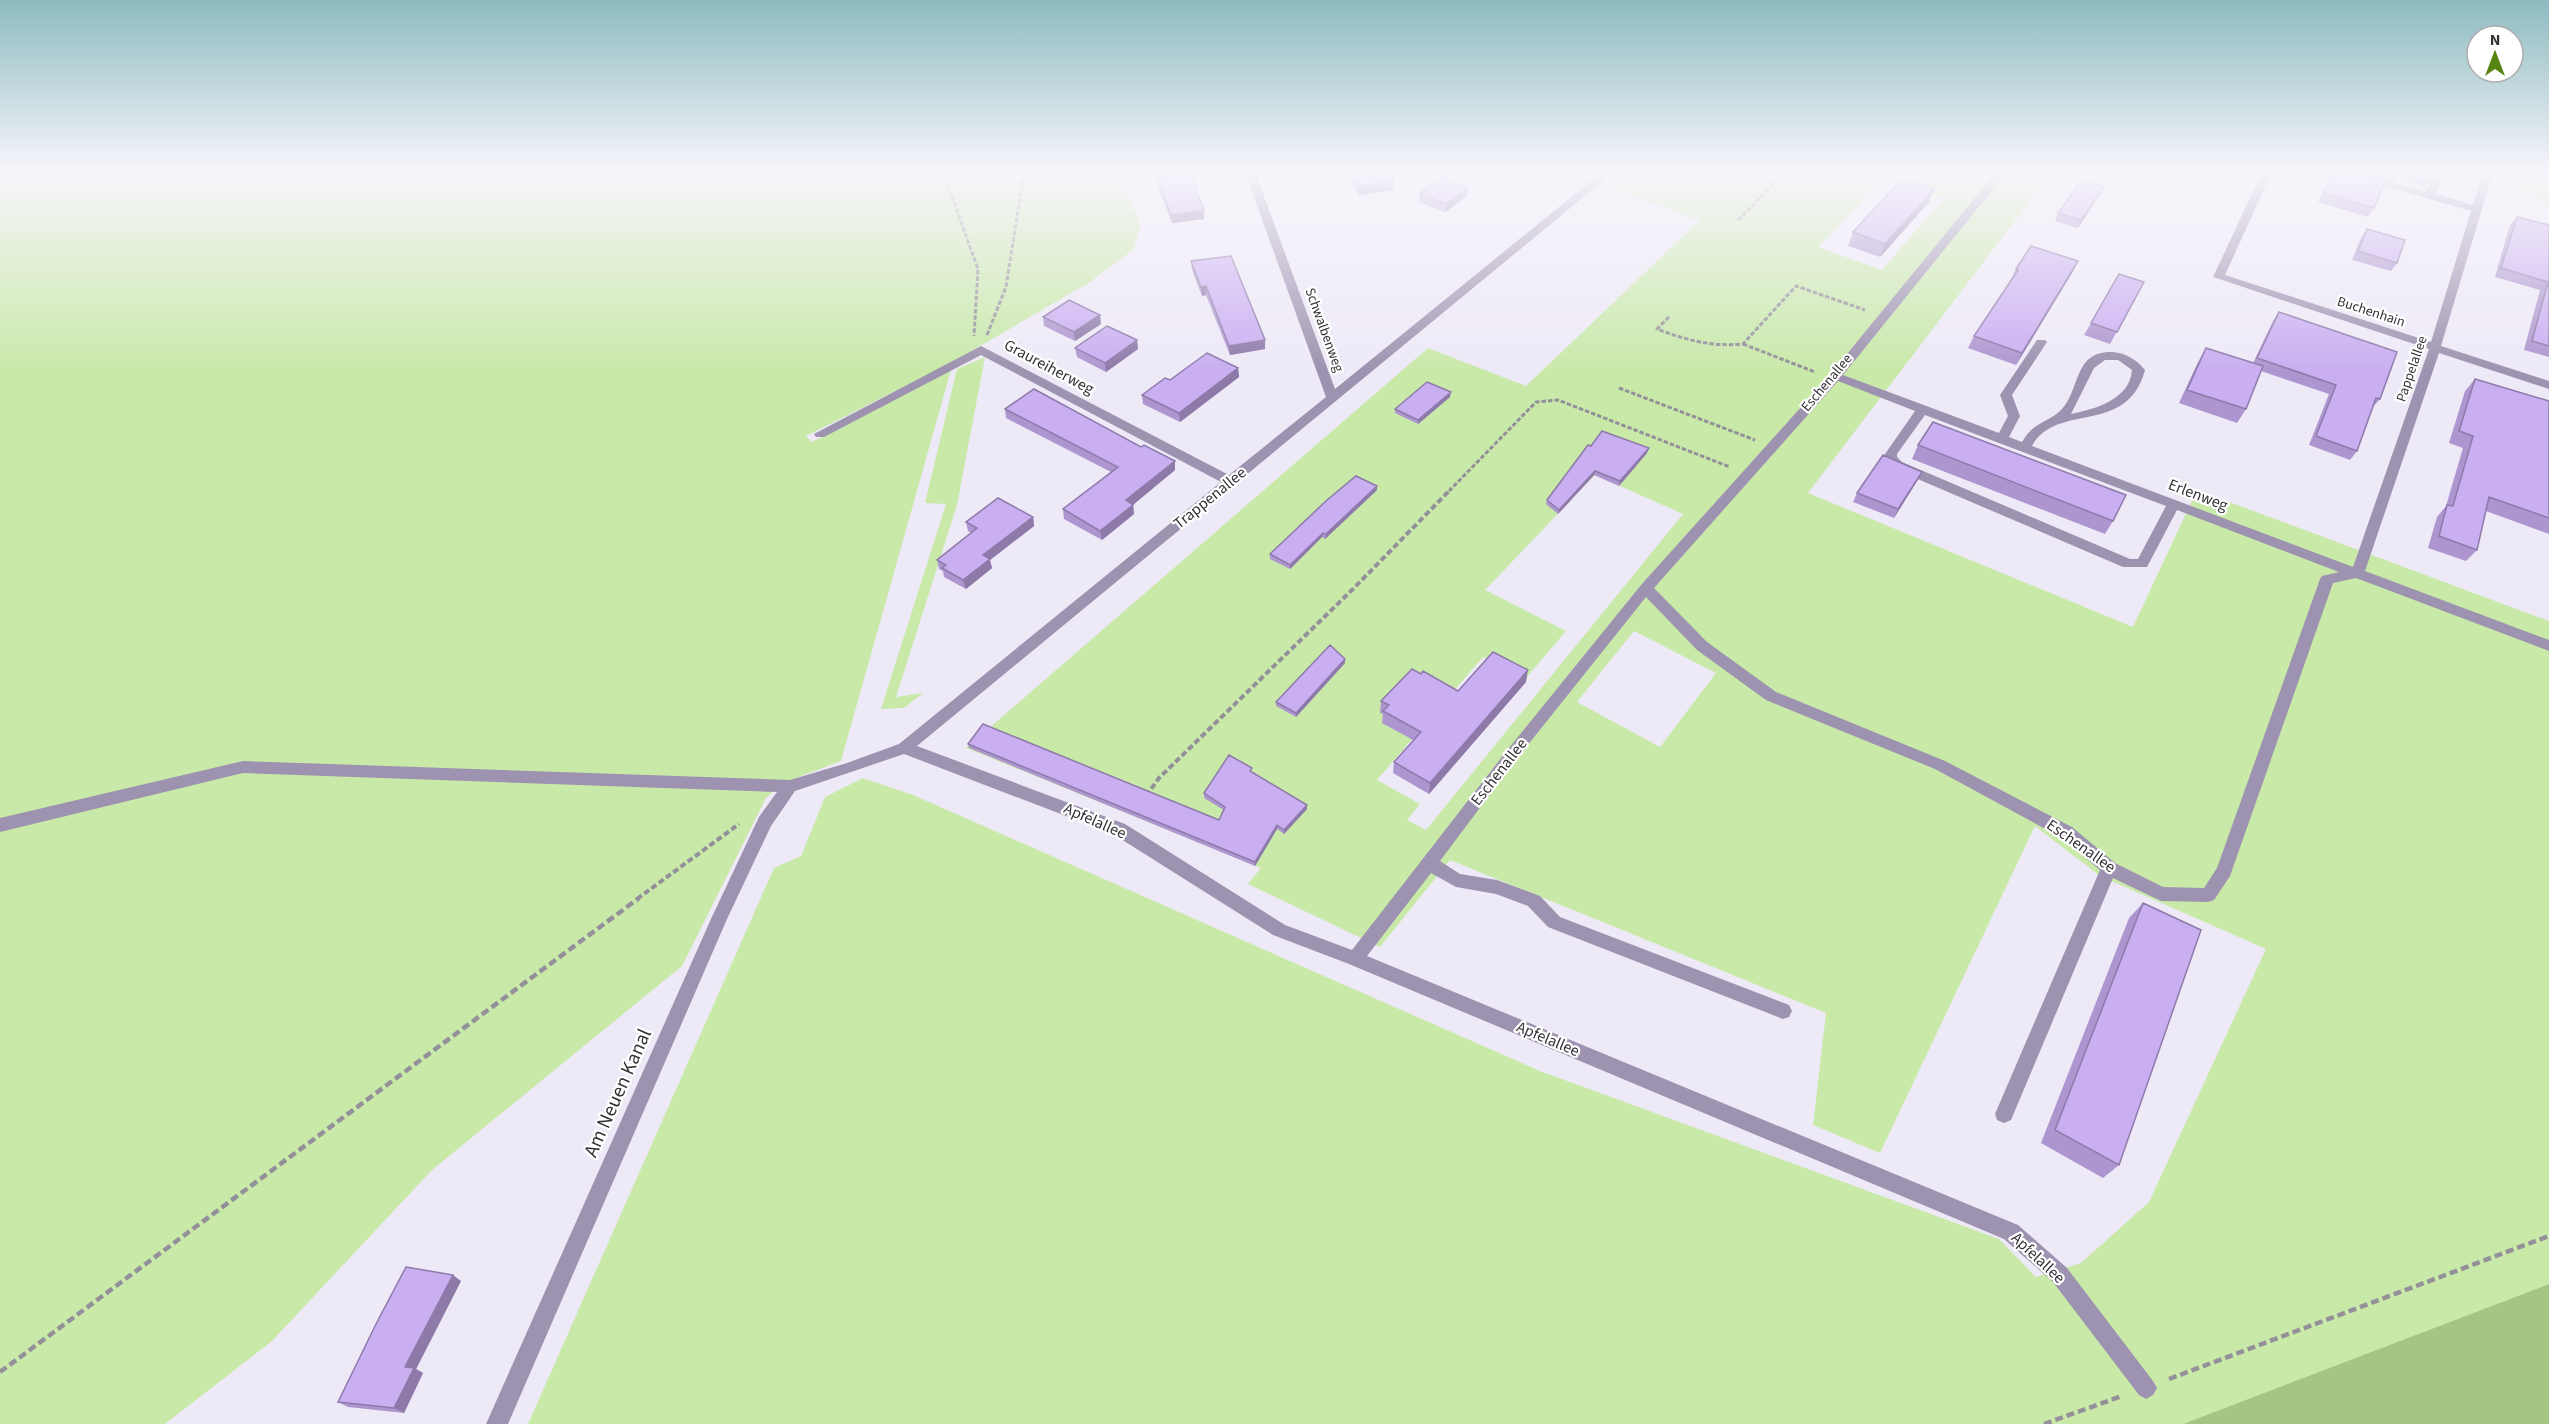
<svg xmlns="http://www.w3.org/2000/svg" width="2549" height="1424" font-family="'Source Sans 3',sans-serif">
<rect width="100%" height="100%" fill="#eee9f7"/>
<path fill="#c9e9a9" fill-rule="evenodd" d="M0 172H1103L1131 200 1140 225 1134 249 1090 282 951 363 806 436 812 442 951 370 841 761 783 783 766 798 682 966 432 1170 272 1341 165 1424H0Z
M1630 172H2052L1808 493 2133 627 2197 490 2549 621V1284L2183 1424H528L774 868 801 856 825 797 863 778 913 795 1540 1071 1999 1239 2036 1277 2081 1263 2149 1202 2266 949 2100 876 2035 826 1880 1153 1813 1125 1826 1013 1450 860 1380 947 1248 884 1261 868 966 748 1428 348 1526 386 1700 220 1611 188ZM1885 178 1944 198 1882 270 1818 247ZM1595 475 1683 514 1426 830 1407 820 1420 804 1377 780 1483 657 1526 678 1566 631 1485 590ZM1634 631 1716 673 1660 747 1577 702Z
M2495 172H2530L2549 186V205Z
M985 357 957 505 896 697 923 693 904 708 881 709 946 504 925 503 957 369Z"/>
<path fill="#a5c683" d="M2549 1284V1424H2183Z"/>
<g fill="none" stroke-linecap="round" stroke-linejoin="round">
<path stroke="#939099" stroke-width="3" stroke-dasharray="4.5 2" stroke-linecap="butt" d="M943 172 978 269 974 336
M2544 172 2549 176
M1738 220 1786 172
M1669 317 1657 329C1686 340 1711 347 1743 344L1796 286 1865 310
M987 335 1006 287 1024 172
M1743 344 1815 372
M1619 388 1755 440
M1449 491 1536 402 1558 400 1730 467"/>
<path stroke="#939099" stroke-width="4" stroke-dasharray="6 3" stroke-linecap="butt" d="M1146 796 1159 778 1353 589 1451 489
M637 899 739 824"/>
<path stroke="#939099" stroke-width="4.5" stroke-dasharray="8 4" stroke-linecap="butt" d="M0 1372 639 898
M2169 1379 2549 1236
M2044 1424 2122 1396"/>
<path fill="#9d92af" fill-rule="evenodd" d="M1245 172H1255L1335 389 1602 172H1614L917 746 1125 824 1285 925 1352 950 1505 753 1641 585 1829 376 1996 172H2007L1843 375 1999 433 2008 416 2000 395 2037 340H2045L2047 342 2012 395 2020 416 2009 437 2022 442C2033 422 2046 424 2061 410 2081 390 2073 350 2113 352 2126 353 2137 360 2145 370 2127 437 2057 401 2032 446L2353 567 2429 349 2213 277 2262 172H2272L2225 275 2431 342 2471 211 2384 186 2383 184 2387 172H2397L2394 182 2426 192 2433 172H2443L2436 194 2473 205 2483 172H2493L2441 346 2549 381V389L2439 353 2365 571 2549 640V651L2356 578 2333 583 2230 876 2214 900 2208 902 2161 901 2113 878 2011 1120 2004 1123 1997 1120 1995 1114 2100 870 2060 837 1935 769 1766 700 1697 650 1646 597 1515 761 1440 861 1460 874 1497 880 1540 896 1560 917 1789 1005 1792 1011 1789 1017 1783 1019 1548 927 1528 906 1496 894 1456 887 1431 873 1367 956 2018 1225 2067 1268 2153 1381 2157 1388 2153 1395 2146 1399 2139 1395 2053 1282 2004 1239 1349 964 1273 935 1113 834 904 754 795 791 771 826 727 919 508 1424H486L711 919 759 817 777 792 243 773 0 832V818L243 761 790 780 847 763 899 744 1221 482 981 355 824 437H816L814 434 981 346 1229 475 1326 397ZM2105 360H2118L2132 370C2130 399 2096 409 2071 414L2094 368ZM1838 381 1915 411 1885 454 1884 458 1892 468 2123 567H2147L2177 510 2339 572 2322 576 2320 579 2217 868 2204 888 2163 887 2115 863 2072 827 1945 761 1776 692 1707 642 1654 588ZM1925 415 2166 506 2138 559H2130L1902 462 1897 457V454Z"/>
</g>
<path fill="#ad96cf" d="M1152 172H1194L1195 188 1204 219 1172 223Z
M1345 172H1388L1393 190 1359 195Z
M2332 172H2359L2374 208 2368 217 2318 202Z
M2404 172H2431L2428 182 2425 186 2401 179Z
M2104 187 2100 194 2078 228 2055 221 2058 213Z
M1420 193 1467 196 1445 212 1419 202Z
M1929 202 1880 257 1848 246 1853 232Z
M2517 217 2549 225V357L2524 350 2540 290 2495 277 2510 225Z
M2367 229 2397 263 2391 271 2352 260 2361 238Z
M1191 261 1265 340V349L1230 355 1206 295 1202 296 1192 270Z
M2078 261 2072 273 2016 365 1968 348 1974 336 2011 280 2016 269Z
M2144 282 2110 344 2084 335 2091 323Z
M2279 312 2380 399 2372 408 2357 451 2350 460 2309 445 2329 394 2261 371 2246 409 2237 423 2179 403 2198 362 2206 348 2253 363 2273 321Z
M1043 317 1101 324 1075 341 1044 326Z
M1137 340 1138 349 1106 372 1077 357 1075 348Z
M1238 368 1239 377 1180 422 1143 404 1142 395Z
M2475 379 2549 401V534L2486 511 2477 550 2466 561 2428 548 2437 517 2446 506 2463 448 2449 443 2465 391Z
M1450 397 1418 424 1395 413V409Z
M1005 409 1175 470 1133 504 1134 514 1102 540 1064 519 1063 509 1111 472 1006 418Z
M1918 445 2113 521 2105 534 1912 459Z
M1591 446 1647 453 1619 486 1594 475 1558 514 1546 504 1547 500Z
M1922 472 1917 481 1894 518 1853 502 1857 493Z
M1377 490 1325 539 1322 537 1290 569 1270 559V554Z
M1033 517 1034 526 990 560 992 568 966 589 944 577 943 571 939 569 937 560 971 533 968 531 966 522Z
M1345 659V663L1296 717 1276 706V702Z
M1421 674 1458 691 1526 682 1429 794 1393 773 1394 762 1413 740 1382 723 1383 714 1380 713 1381 701Z
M968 744 1219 820 1224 810 1204 798V793L1252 772 1307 809 1284 834 1277 829 1255 866 969 748Z
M2143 903 2119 1165 2103 1178 2041 1143 2129 918Z
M461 1281 416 1369 423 1373 404 1413 348 1407 338 1402Z"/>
<path fill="#8d7aa9" d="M1394 181 1393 190 1359 195 1360 187Z
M2104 187 2100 194 2078 228 2081 220Z
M1468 188 1467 196 1445 212 1446 204Z
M1934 189 1929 202 1880 257 1885 244Z
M1204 210V219L1172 223 1171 215Z
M2078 261 2072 273 2016 365 2022 353Z
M1206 286V295L1202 296 1201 287Z
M1100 315 1101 324 1075 341 1074 332Z
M1137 340 1138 349 1106 372 1105 363Z
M1265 340V349L1230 355 1229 346Z
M1238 368 1239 377 1180 422 1179 413Z
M1451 392 1450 397 1418 424V420Z
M1649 448 1647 453 1619 486 1620 481Z
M1175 461V470L1127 510 1126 500Z
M1595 471 1594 475 1558 514 1559 510Z
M1922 472 1917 481 1894 518 1898 509Z
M1377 486V490L1325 539 1326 534Z
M1133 505 1134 514 1102 540 1100 531Z
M1033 517 1034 526 990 560 992 568 966 589 963 580 983 555Z
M1323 533 1322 537 1290 569V565Z
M1345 659V663L1296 717V713Z
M1528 670 1526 682 1429 794 1430 783Z
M1307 805V809L1284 834V830Z
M1277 825V829L1255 866V862Z
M453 1275 461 1281 416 1369 423 1373 404 1413 394 1408 405 1367Z"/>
<path fill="#c9aef1" stroke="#8d7aa9" stroke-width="1.5" d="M1155 172H1194L1195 188 1204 210 1171 215Z
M1351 172H1388L1394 181 1360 187Z
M2333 172H2359L2386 180 2374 208 2323 193Z
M2405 172H2431L2428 182 2404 175Z
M1442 177 1468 188 1446 204 1420 193Z
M1902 179 1934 189 1885 244 1853 232Z
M2082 180 2104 187 2081 220 2058 213Z
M2517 217 2549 225V346L2532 341 2548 282 2501 268Z
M2367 229 2405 240 2397 263 2358 251Z
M2031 246 2078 261 2022 353 1974 336 2018 270 2016 269Z
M1231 256 1265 340 1229 346 1206 286 1201 287 1191 261Z
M2119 274 2144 282 2117 332 2091 323Z
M1069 300 1100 315 1074 332 1043 317Z
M2279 312 2397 352 2380 399 2376 398 2357 451 2316 436 2336 385 2257 358Z
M1107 326 1137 340 1105 363 1075 348Z
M2206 348 2263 366 2246 409 2187 390Z
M1207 353 1238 368 1179 413 1142 395 1165 378 1170 380Z
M2475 379 2549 401V518L2489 497 2477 550 2439 536 2447 505 2453 506 2473 436 2459 431Z
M1427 382 1451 392 1418 420 1395 409Z
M1034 389 1141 447 1144 445 1175 461 1126 500 1133 505 1100 531 1063 509 1118 467 1005 409Z
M1933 422 2126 495 2113 521 1918 445Z
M1602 431 1649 448 1620 481 1595 471 1559 510 1547 500 1588 445 1591 446Z
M1883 455 1922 472 1898 509 1857 493Z
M1356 476 1377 486 1326 534 1323 533 1290 565 1270 554 1327 500Z
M998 498 1033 517 983 555 990 559 963 580 942 568 946 565 937 560 977 528 966 522Z
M1330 645 1345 659 1296 713 1276 702Z
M1493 652 1528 670 1430 783 1394 762 1421 732 1383 711 1389 705 1381 701 1412 669 1421 674 1423 671 1458 691Z
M983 724 1219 820 1225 807 1204 793 1229 755 1252 768 1250 771 1307 805 1284 830 1277 825 1255 862 968 744Z
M2143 903 2201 930 2119 1165 2055 1130Z
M406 1267 453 1275 405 1367 414 1368 394 1408 338 1402 376 1324Z"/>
<linearGradient id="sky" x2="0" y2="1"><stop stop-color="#8dbbc0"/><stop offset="0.46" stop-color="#f7f5fb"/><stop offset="1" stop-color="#f7f5fb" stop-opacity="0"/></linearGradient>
<rect width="2549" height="372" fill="url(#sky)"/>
<g text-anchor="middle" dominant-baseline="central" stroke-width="4.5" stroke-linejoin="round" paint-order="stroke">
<g font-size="14" fill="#343237" stroke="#fff">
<text transform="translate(2371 312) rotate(18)">Buchenhain</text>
<text transform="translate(1324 330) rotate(70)">Schwalbenweg</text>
<text transform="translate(2412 369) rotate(-71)">Pappelallee</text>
<text transform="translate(1827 383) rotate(-50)">Eschenallee</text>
</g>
<g font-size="16" fill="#343237" stroke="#fff">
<text transform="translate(1049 367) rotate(28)">Graureiherweg</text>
<text transform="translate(2198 495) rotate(21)">Erlenweg</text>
<text transform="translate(1210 498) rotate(-39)">Trappenallee</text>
<text transform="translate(1499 772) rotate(-52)">Eschenallee</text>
<text transform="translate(1095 821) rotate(24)">Apfelallee</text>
<text transform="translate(2081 846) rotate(35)">Eschenallee</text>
<text transform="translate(1548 1039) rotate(23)">Apfelallee</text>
<text transform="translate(2038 1258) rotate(43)">Apfelallee</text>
</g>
<g font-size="20" fill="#343237" stroke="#fff">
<text transform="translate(618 1093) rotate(-66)">Am Neuen Kanal</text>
</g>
</g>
<g transform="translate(2495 54)"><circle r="28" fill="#ffffff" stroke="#aeadaf" stroke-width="1.5"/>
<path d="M0-4.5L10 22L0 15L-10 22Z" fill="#588411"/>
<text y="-9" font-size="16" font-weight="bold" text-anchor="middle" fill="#343237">N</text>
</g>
</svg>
